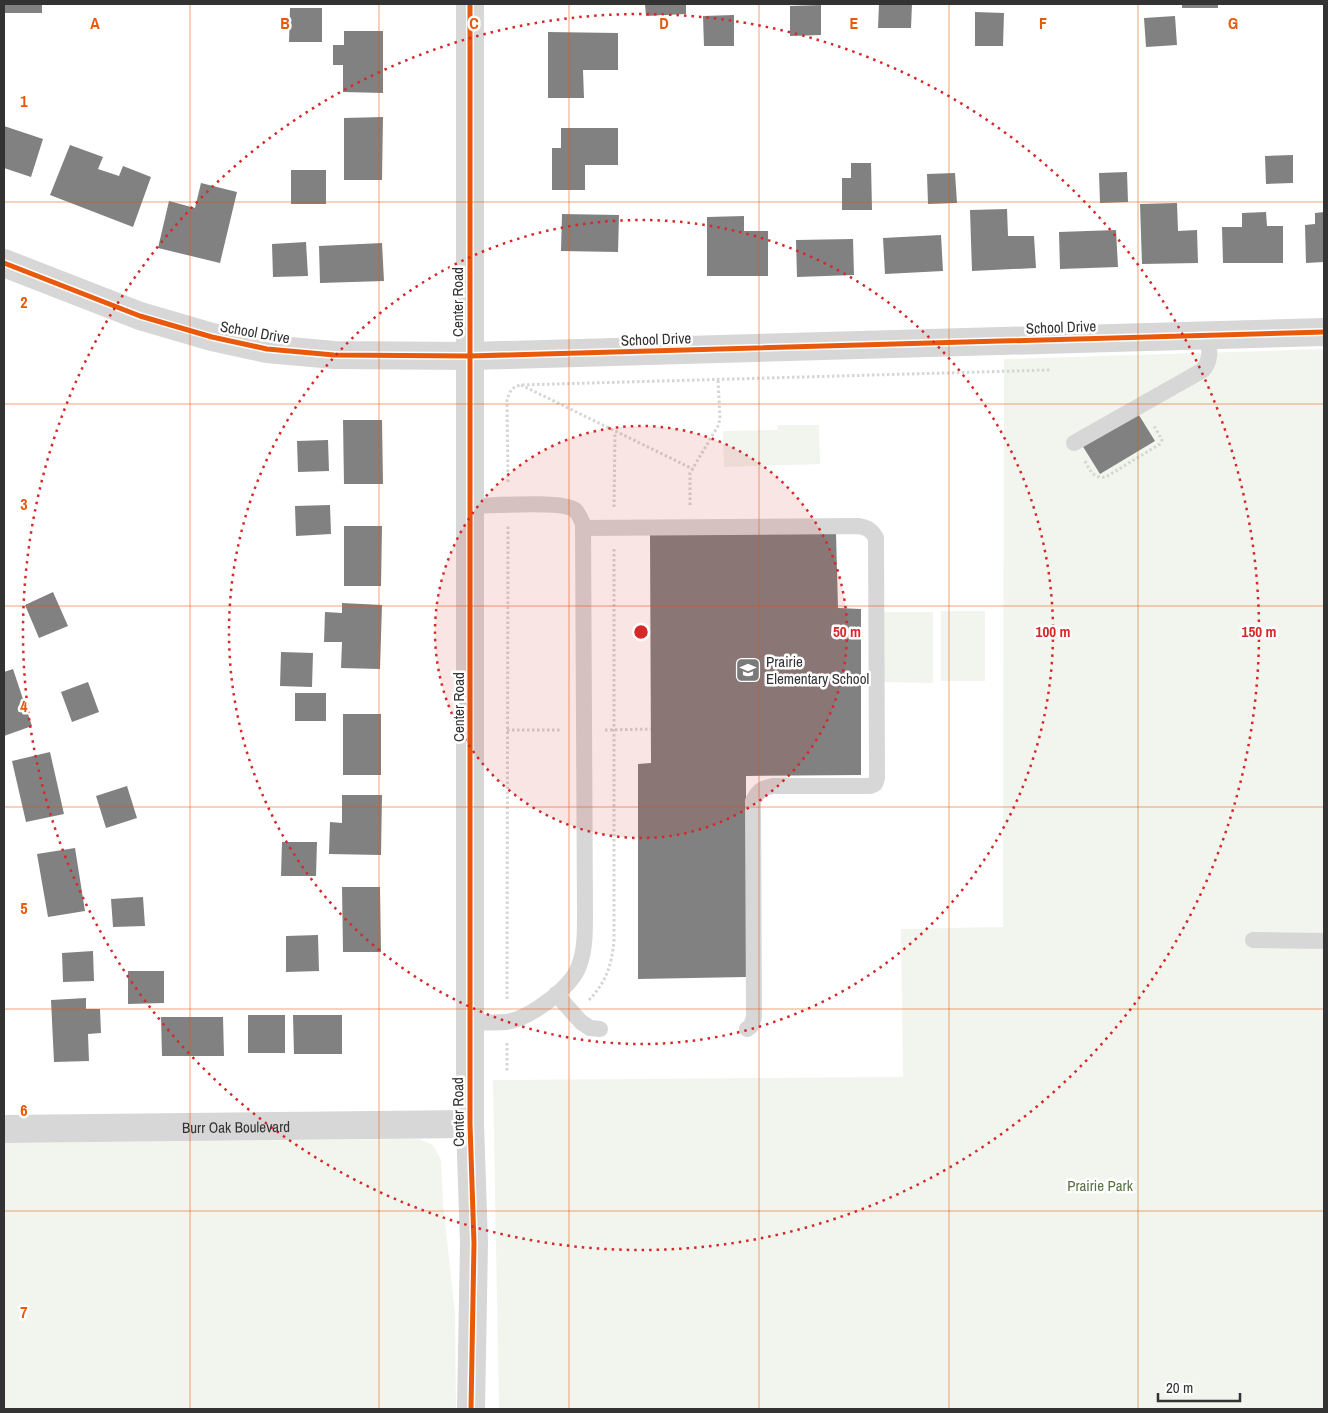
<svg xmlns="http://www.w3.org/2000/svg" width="1328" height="1413" font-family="'Archivo Narrow',sans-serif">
<rect width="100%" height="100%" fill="#fff"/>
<path fill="#f1f5ed" d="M1324 349V1409H499L493 1080 903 1077 901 929 1003 927 1004 359Z
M778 425H819L820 464 724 467 723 431 777 430Z
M941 611H985V681H941Z
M884 612H933V683L884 682Z
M419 1139 433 1145 441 1160 443 1203 455 1315 456 1409H4V1143Z"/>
<path fill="#818181" d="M4 4H42V13H4Z
M645 4H686V14L646 16Z
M879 4H912L911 28H878Z
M1182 4H1218V8H1182Z
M821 5V35L790 36V6Z
M290 8H322V42H289Z
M975 12 1004 13 1003 46H975Z
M734 15V46H704L703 16Z
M1175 16 1177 45 1146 47 1144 18Z
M344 31H383V93L343 92V65H333V45H344Z
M548 32 618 33V70H583L584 98H548Z
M383 117 382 180H344V118Z
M4 126 43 139 31 177 4 168Z
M561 128H618V165H585V190H552V148H561Z
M70 145 103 157 98 169 119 176 123 166 151 177 133 227 50 195Z
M1293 155V183L1266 184 1265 156Z
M851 163H871L872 210H842V178H851Z
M291 170H326V204H291Z
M1127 172 1128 202 1100 203 1099 173Z
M955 173 957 203 928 204 927 174Z
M201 183 237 192 220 263 158 248 169 201 195 208Z
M1177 203 1178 231 1197 230 1198 263 1142 264 1140 204Z
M1007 209 1008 236H1034L1036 268 972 271 970 210Z
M1266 212 1267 226H1283V263H1223L1222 227H1242V213Z
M1324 212V262L1306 263 1305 225 1315 224V213Z
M562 214 619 215 618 252 561 251Z
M744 216V231H768V276H707V217Z
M1116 230 1118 267 1060 269 1059 232Z
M941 235 943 271 885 274 883 238Z
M853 239 854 275 797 277 796 240Z
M306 242 308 276 273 277 272 244Z
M382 243 384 281 320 283 319 246Z
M1137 412 1155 441 1100 474 1082 445Z
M343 420H382L383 484H344Z
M328 440 329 471 298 472 297 441Z
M330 505 331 534 296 536 295 506Z
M344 526H382L381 586H344Z
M650 533H836L838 608 861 609V775L746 776V977L638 979V764L651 763Z
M53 592 68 626 39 638 25 605Z
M342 603 382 605 380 669 341 668 342 642H324L325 612 342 613Z
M281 652 313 653 312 687 280 686Z
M13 669 32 726 4 736V672Z
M88 682 99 712 72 722 61 692Z
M295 693H326V721H295Z
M343 714H381V775H343Z
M50 752 64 814 26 822 12 761Z
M127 786 137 818 106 828 96 796Z
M342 795H382L381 855 329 854 330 822 342 823Z
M282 842H317L316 876H281Z
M75 848 85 911 48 917 37 854Z
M342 887H380L381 952H343Z
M143 897 145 926 113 927 111 899Z
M318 935 319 971 286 972V936Z
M93 951 94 981 63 982 62 953Z
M128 971H164V1003L128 1004Z
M86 998V1009H100L101 1033 88 1034 89 1061 54 1062 51 1000Z
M248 1015H285V1053H248Z
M293 1015H342V1054H294Z
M161 1017H223L224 1056H162Z"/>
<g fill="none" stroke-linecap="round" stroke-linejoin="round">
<path stroke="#d6d6d6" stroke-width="3" stroke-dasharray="2.5 2.5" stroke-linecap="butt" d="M521 385 693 469
M1085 461C1090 471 1094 479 1106 477L1160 444 1162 440 1153 424
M508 482 507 401C509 392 511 388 520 385L1050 370
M690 505V473L718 426 720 419 718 380
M614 507 615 432
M507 730H562
M605 730 651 729
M507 999 508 526
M589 1000C606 982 611 967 614 942V548
M507 1043V1073"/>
<path stroke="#d7d7d7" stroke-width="16" d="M1074 443 1203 370C1212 360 1209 348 1208 336
M470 506C489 506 563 500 575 510 579 514 581 519 583 524L585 916C585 933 585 950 579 966 571 988 528 1020 505 1022 494 1023 482 1022 470 1022
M583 528 857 526C866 527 871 529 876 538L877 778 875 784 870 786H773C762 788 758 791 753 801L754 1017 751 1026 747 1029
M1253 940 1324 941
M556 994 581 1022 590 1028 600 1029"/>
<g stroke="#d7d7d7" stroke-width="28">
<path d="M470 4V1124L474 1243 471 1409"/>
<path d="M4 263 140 316 212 337 267 349 334 355 470 356 1324 332"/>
<path id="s1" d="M4 1129 470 1124"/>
</g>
<defs>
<path id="cycleway" d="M470 4V1124L474 1243 471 1409
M4 263 140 316 212 337 267 349 334 355 470 356 1324 332"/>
</defs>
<use href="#cycleway" stroke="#fff" stroke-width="8"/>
<use href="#cycleway" stroke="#e8590c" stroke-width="5"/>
</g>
<path fill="none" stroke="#e8590c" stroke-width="1" stroke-opacity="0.55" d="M190 4V1409M379 4V1409M569 4V1409M759 4V1409M949 4V1409M1138 4V1409M4 202H1324M4 404H1324M4 606H1324M4 807H1324M4 1009H1324M4 1211H1324"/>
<circle cx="641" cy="632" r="206" fill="#d62828" fill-opacity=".12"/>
<g fill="none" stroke="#d62828" stroke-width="2.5" stroke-dasharray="2.5 5">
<circle cx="641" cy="632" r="206"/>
<circle cx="641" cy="632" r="412"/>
<circle cx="641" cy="632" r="618"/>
</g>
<defs>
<symbol id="school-square" viewBox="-11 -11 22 22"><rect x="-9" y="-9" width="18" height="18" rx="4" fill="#7a7a7a" stroke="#fff"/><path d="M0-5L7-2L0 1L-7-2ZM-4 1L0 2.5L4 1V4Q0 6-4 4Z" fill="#fff"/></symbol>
</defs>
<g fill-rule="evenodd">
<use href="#school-square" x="734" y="656" width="28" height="28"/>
</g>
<g text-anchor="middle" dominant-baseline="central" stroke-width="5" stroke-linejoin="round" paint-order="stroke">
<g font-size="15" fill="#333" stroke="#fff">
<text transform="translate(457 302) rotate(-90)">Center Road</text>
<text transform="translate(1061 327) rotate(-2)">School Drive</text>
<text transform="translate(255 332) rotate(10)">School Drive</text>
<text transform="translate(656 339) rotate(-2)">School Drive</text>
<text transform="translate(458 707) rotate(-90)">Center Road</text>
<text transform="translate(458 1112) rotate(-91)">Center Road</text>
<text stroke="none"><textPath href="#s1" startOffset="232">Burr Oak Boulevard</textPath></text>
</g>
<g font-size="15" fill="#333" stroke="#fff" text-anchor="start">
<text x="766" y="661">Prairie<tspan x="766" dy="17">Elementary School</tspan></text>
</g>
<g font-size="15" fill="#56703f" stroke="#fff">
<text x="1100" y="1185">Prairie Park</text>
</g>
</g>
<g font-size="16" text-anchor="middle" font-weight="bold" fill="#e8590c" stroke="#fff" stroke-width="5" stroke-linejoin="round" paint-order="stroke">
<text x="95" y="29">A</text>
<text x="285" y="29">B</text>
<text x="474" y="29">C</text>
<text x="664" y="29">D</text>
<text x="854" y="29">E</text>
<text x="1043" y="29">F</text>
<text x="1233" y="29">G</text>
<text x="24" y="107">1</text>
<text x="24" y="308">2</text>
<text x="24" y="510">3</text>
<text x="24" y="712">4</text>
<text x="24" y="914">5</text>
<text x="24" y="1116">6</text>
<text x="24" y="1318">7</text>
</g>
<circle cx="641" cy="632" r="8" fill="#d62828" stroke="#fff" stroke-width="2.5"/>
<g font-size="15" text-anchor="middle" font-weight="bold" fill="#d62828" stroke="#fff" stroke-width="5" stroke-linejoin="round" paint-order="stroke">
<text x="847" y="637">50 m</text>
<text x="1053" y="637">100 m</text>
<text x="1259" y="637">150 m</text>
</g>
<rect width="1328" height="1413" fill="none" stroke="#333333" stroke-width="10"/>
<path d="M1158 1393v8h82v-8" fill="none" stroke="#333333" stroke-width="2.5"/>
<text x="1166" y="1393" font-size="15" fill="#333333" stroke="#ffffff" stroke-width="4" paint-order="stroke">20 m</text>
</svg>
